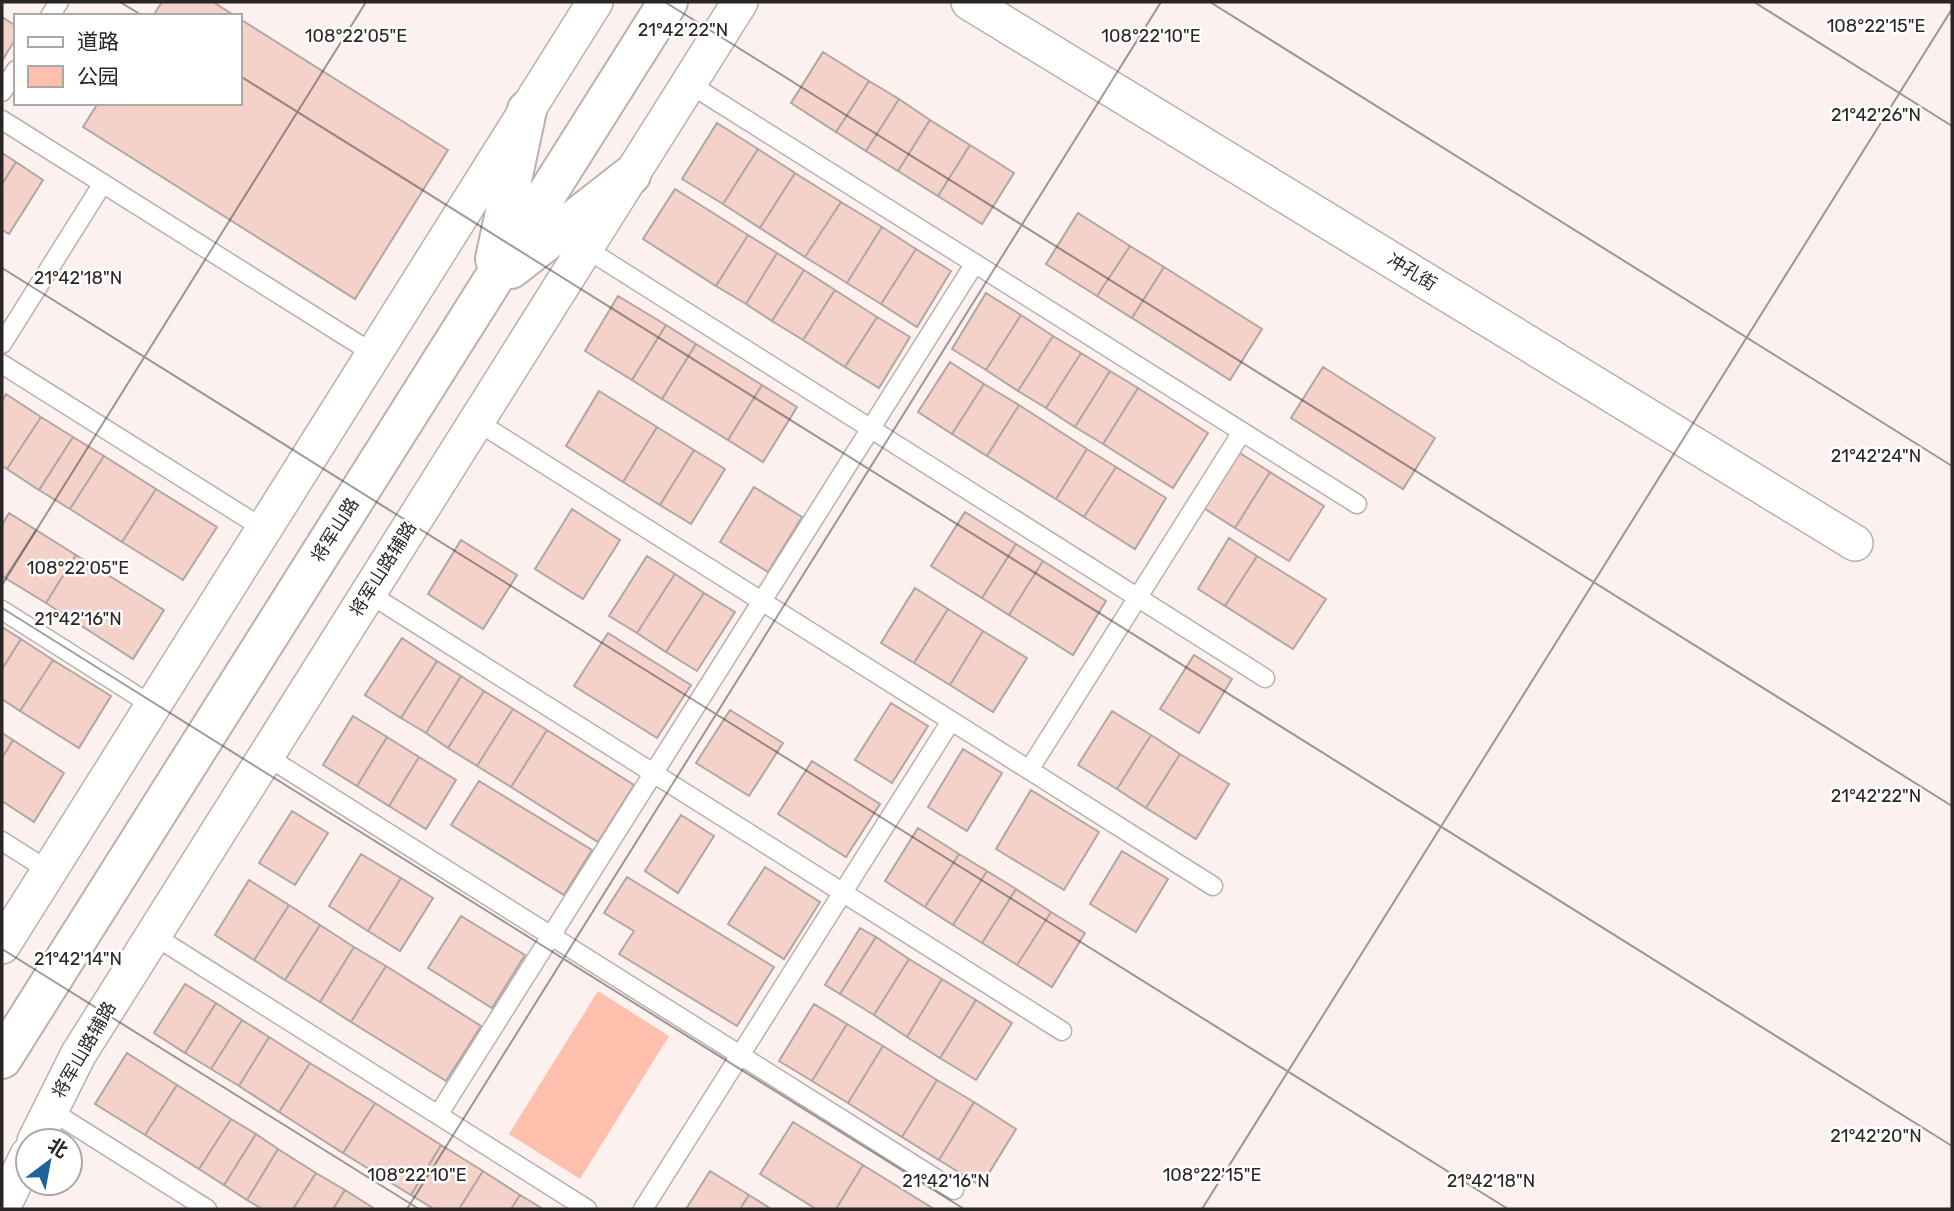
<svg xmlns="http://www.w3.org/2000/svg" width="1954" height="1211" font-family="Rubik,'Noto Sans SC',sans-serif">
<rect width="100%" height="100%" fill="#fcf1ee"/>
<path fill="#febfad" d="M598 991 669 1036 580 1179 509 1134Z"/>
<path fill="#f4d2c9" stroke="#b0a6a4" stroke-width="2" d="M162 2H213L235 16H153Z
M2 17 16 26V38L2 61Z
M240 19 448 150 355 299 83 127 98 103H240Z
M823 52 869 81 836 132 791 103Z
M869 81 899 99 866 151 836 132Z
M899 99 930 120 898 171 866 151Z
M930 120 970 145 938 196 898 171Z
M717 123 758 149 723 204 682 179Z
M970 145 1014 173 982 224 938 196Z
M758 149 795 173 760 228 723 204Z
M2 153 16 162 2 184Z
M16 162 43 180 9 234 2 230V184Z
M795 173 841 202 805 257 760 228Z
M675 189 748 235 716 286 643 239Z
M841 202 882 227 847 283 805 257Z
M1078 213 1130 246 1097 296 1046 264Z
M882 227 916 249 881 304 847 283Z
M748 235 777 253 746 304 716 286Z
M1130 246 1164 267 1132 318 1097 296Z
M916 249 951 271 917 327 881 304Z
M777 253 804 270 772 321 746 304Z
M1164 267 1262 329 1230 380 1132 318Z
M804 270 835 290 803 340 772 321Z
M835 290 877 317 845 367 803 340Z
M986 293 1021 315 986 370 952 349Z
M618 296 666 325 632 380 585 351Z
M1021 315 1053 336 1018 391 986 370Z
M877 317 910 337 879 388 845 367Z
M666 325 696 344 662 399 632 380Z
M1053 336 1081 353 1046 408 1018 391Z
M696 344 762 385 728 440 662 399Z
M1081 353 1110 371 1075 427 1046 408Z
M950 362 984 384 952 434 918 412Z
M1323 367 1435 438 1403 489 1291 418Z
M1110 371 1138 388 1103 444 1075 427Z
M984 384 1019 405 987 456 952 434Z
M762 385 797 407 763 462 728 440Z
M1138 388 1208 433 1173 488 1103 444Z
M599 391 657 427 623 482 566 446Z
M6 394 41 417 7 469 2 466V401Z
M1019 405 1087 449 1056 499 987 456Z
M41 417 73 437 39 490 7 469Z
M657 427 694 450 660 505 623 482Z
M73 437 104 456 70 509 39 490Z
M1087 449 1116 467 1084 517 1056 499Z
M694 450 725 469 691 524 660 505Z
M1235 450 1270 472 1235 528 1199 505Z
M104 456 156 489 122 542 70 509Z
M1116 467 1166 498 1135 549 1084 517Z
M1270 472 1324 506 1289 561 1235 528Z
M754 487 802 517 768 572 720 542Z
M156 489 217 527 183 580 122 542Z
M572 509 620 540 583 599 535 569Z
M965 512 1016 544 982 598 931 566Z
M9 513 36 530 5 578 2 576V525Z
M36 530 76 555 46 603 5 578Z
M1229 538 1257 556 1225 606 1198 589Z
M461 540 517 575 483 629 428 594Z
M1016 544 1043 561 1009 615 982 598Z
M76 555 164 610 133 659 46 603Z
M647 556 675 574 637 633 609 616Z
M1257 556 1326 599 1293 649 1225 606Z
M1043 561 1106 601 1073 655 1009 615Z
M675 574 704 593 666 652 637 633Z
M915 588 948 609 914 663 881 643Z
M704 593 735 612 697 671 666 652Z
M948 609 983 631 950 685 914 663Z
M2 627 21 639 2 669Z
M983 631 1027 658 993 712 950 685Z
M608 633 691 685 657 738 574 686Z
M402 638 437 661 401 718 365 695Z
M21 639 53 660 20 711 2 699V669Z
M1194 655 1232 679 1199 733 1160 709Z
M53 660 111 696 79 748 20 711Z
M437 661 461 676 426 733 401 718Z
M461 676 484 691 448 748 426 733Z
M484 691 513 709 477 766 448 748Z
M891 703 928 726 892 783 855 760Z
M513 709 547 730 511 787 477 766Z
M730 710 783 743 749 796 696 763Z
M1112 711 1151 735 1117 789 1078 765Z
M353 716 387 737 357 786 323 765Z
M547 730 634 785 598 842 511 787Z
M2 733 13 740 2 758Z
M1151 735 1180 754 1146 808 1117 789Z
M387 737 419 757 389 806 357 786Z
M13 740 64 773 34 822 2 801V758Z
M963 749 1002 773 967 831 928 807Z
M1180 754 1229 784 1196 839 1146 808Z
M419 757 456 780 426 829 389 806Z
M812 761 880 804 846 857 778 814Z
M479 781 592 850 564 895 451 825Z
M1031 790 1099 832 1064 890 996 849Z
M292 811 328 833 295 885 259 863Z
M681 815 714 836 678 893 645 871Z
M918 828 959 854 925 907 885 881Z
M1122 851 1168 879 1136 932 1090 904Z
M361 854 401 878 368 931 329 906Z
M959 854 987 871 953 925 925 907Z
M765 867 820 902 784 959 728 924Z
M987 871 1016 889 982 943 953 925Z
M627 877 774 967 737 1026 619 954 634 931 604 913Z
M401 878 433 898 400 951 368 931Z
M249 880 289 905 254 960 215 935Z
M1016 889 1051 912 1017 965 982 943Z
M289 905 320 925 285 980 254 960Z
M1051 912 1085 933 1052 987 1017 965Z
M461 916 525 955 492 1008 428 968Z
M320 925 354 947 320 1002 285 980Z
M860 928 876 937 840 994 825 985Z
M876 937 909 959 874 1015 840 994Z
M354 947 386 966 351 1022 320 1002Z
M909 959 942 979 907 1037 874 1015Z
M386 966 481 1026 446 1081 351 1022Z
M942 979 976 1000 940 1058 907 1037Z
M185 984 216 1003 185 1053 154 1033Z
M976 1000 1012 1023 976 1080 940 1058Z
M216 1003 242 1020 211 1069 185 1053Z
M814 1004 847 1024 812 1081 779 1061Z
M242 1020 269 1037 239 1086 211 1069Z
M847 1024 883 1046 848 1103 812 1081Z
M269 1037 310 1063 279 1112 239 1086Z
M883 1046 937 1080 902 1137 848 1103Z
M127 1053 177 1085 145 1135 95 1104Z
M310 1063 375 1103 343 1153 279 1112Z
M937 1080 974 1102 939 1160 902 1137Z
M177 1085 231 1119 199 1169 145 1135Z
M974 1102 1016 1129 981 1186 939 1160Z
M375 1103 441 1145 411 1195 343 1153Z
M231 1119 256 1134 224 1185 199 1169Z
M793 1122 863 1165 836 1209H816L760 1174Z
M256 1134 278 1149 247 1200 224 1185Z
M441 1145 483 1171 459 1209H434L411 1195Z
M278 1149 316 1173 293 1209H262L247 1200Z
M863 1165 934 1209H836Z
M483 1171 520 1195 511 1209H459Z
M710 1171 749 1195 740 1209H686Z
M316 1173 345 1190 333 1209H293Z
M345 1190 375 1209H333Z
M520 1195 543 1209H511Z
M749 1195 771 1209H740Z"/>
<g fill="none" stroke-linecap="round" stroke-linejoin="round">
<defs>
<path id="service" d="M50 16 59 2
M688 83 1357 504
M2 92 16 70
M2 120 374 354
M585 248 1265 678
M2 344 103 183
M2 364 264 529
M476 421 1213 886
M368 593 1062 1031
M2 610 153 706
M266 756 954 1190
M1029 770 1242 432
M2 841 49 871
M153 935 587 1209
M50 1110 207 1209
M438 1115 975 263
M643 1209 951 721"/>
<path id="minor" d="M969 2 1855 543
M2 946 595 2
M35 1141 78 1055 740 2
M2 1208 28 1155"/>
<path id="tertiary" d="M495 259 527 110
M511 269 631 175
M2 1059 668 2"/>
</defs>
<use href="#service" stroke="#bab0ad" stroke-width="21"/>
<use href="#minor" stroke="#bab0ad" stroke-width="38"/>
<use href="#tertiary" stroke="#bab0ad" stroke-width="42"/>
<use href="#service" stroke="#fff" stroke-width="18"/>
<use href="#minor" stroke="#fff" stroke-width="35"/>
<use href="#tertiary" stroke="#fff" stroke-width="38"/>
</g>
<path fill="none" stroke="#2a2625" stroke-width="2" stroke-opacity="0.45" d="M120 2 143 16M665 2 1952 806M1210 2 1952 466M1754 2 1952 126M240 76 1952 1146M2 268 1508 1209M2 585 366 2M2 608 964 1209M2 949 419 1209M407 1209 1161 2M1202 1209 1952 9"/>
<g text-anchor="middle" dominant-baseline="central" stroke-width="5" stroke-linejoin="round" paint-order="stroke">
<g font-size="18" fill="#2a2625" stroke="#fff">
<text transform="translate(1412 272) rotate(31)">冲孔街</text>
<text transform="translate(335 530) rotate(-58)">将军山路</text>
<text transform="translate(383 569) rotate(-58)">将军山路辅路</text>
<text transform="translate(84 1050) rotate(-60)">将军山路辅路</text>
</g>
</g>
<g font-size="18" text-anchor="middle" fill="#2a2625" stroke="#fff" stroke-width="5" stroke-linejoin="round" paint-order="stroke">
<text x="1876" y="32">108°22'15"E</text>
<text x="683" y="36">21°42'22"N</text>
<text x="356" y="42">108°22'05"E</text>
<text x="1151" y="42">108°22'10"E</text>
<text x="1876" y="121">21°42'26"N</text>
<text x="78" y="284">21°42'18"N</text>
<text x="1876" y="462">21°42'24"N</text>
<text x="78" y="574">108°22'05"E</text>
<text x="78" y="625">21°42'16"N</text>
<text x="1876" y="802">21°42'22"N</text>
<text x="78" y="965">21°42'14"N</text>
<text x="1876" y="1142">21°42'20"N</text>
<text x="417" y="1181">108°22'10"E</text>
<text x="1212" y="1181">108°22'15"E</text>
<text x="946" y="1187">21°42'16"N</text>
<text x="1491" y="1187">21°42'18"N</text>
</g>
<rect width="1954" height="1211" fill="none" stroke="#2a2625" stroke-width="7"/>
<rect x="14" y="14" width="228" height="91" fill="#ffffff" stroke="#aaa8a8" stroke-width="2"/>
<rect x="28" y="37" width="35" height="10" fill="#ffffff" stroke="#aaa8a8" stroke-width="2"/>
<text x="77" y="49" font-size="21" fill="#2a2625">道路</text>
<rect x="28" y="66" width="35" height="21" fill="#febfad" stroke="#aaa8a8" stroke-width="2"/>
<text x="77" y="84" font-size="21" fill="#2a2625">公园</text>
<g transform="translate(49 1162) rotate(32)"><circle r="33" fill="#ffffff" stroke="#aaa8a8" stroke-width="2"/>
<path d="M0-5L12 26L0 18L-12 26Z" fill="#1f6499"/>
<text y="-10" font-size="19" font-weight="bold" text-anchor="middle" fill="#2a2625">北</text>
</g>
</svg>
